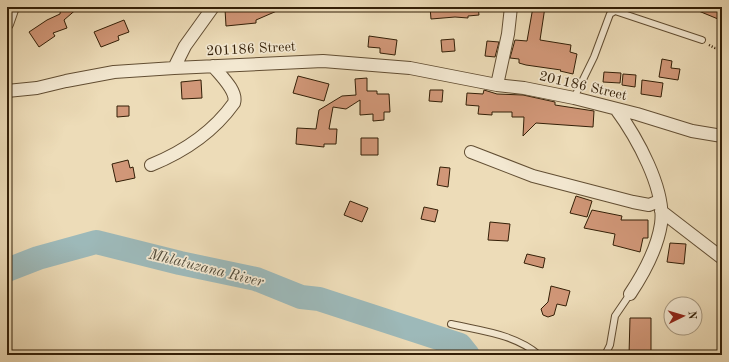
<svg xmlns="http://www.w3.org/2000/svg" width="729" height="362" font-family="'Old Standard TT',serif">
<rect width="100%" height="100%" fill="#eddcb8"/>
<filter id="stains"><feTurbulence type="fractalNoise" baseFrequency=".005" numOctaves="4"/><feColorMatrix values="0 0 0 0 .2 0 0 0 0 .09 0 0 0 0 .02 0 0 0 .5 -.17"/></filter>
<radialGradient id="worn" r=".72"><stop offset=".6" stop-color="#630" stop-opacity="0"/><stop offset="1" stop-color="#630" stop-opacity=".3"/></radialGradient>
<g fill="none" stroke-linecap="round" stroke-linejoin="round">
<path stroke="#9db9b9" stroke-width="24" d="M7 270 38 258 96 242 180 263 256 279 301 297 319 299 460 345 468 355"/>
</g>
<path fill="#d19778" stroke="#331f07" d="M61 7H79L64 20 67 28 53 33 55 36 39 47 29 32 47 20 60 14Z
M244 7H286L256 20V23L226 26 225 9Z
M430 7H478L479 15 468 16V18L455 17 431 19Z
M533 7H545L540 40 571 45 570 52 577 54 573 74 560 71 561 70 526 65 519 63V59L510 58 515 40 527 41Z
M689 7H722V9L718 19Z
M124 20 129 32 118 36 119 40 101 47 94 32Z
M369 36 397 40 395 55 380 53V48L368 47Z
M454 39 455 51 442 52 441 40Z
M487 41 499 42 495 57 485 56Z
M662 59 672 61 671 68 680 69 678 80 659 77Z
M604 72 621 73 620 83 603 82Z
M623 74 636 75 635 87 622 85Z
M298 76 329 84 324 101 293 93Z
M367 78V91H377V94H389L390 112H384V120L373 121V114L360 115V100L346 109 333 107 329 129H337L336 144H324V147L296 144 297 128 316 129 319 110 342 96 356 95 355 79Z
M201 80 202 98 182 99 181 82Z
M642 80 663 83 661 97 641 94Z
M430 90H443L442 102 429 101Z
M484 90 497 94 523 95 555 102V105L594 111 593 127 536 123 523 136 524 117H512V112H492V115L478 114 479 106 466 105 467 93 483 94Z
M117 106H129V116L117 117Z
M361 138H378V155H361Z
M128 160 130 168 133 167 135 178 116 182 112 164Z
M440 167 450 168 448 187 437 185Z
M576 196 592 201 587 217 570 213Z
M350 201 368 208 362 222 344 215Z
M424 207 438 210 435 222 421 219Z
M592 210 622 216 621 220H648V238H643L640 252 613 245 615 234 584 228Z
M490 222 510 224 508 241 488 240Z
M670 243 686 244 684 264 667 262Z
M527 254 545 258 543 268 524 263Z
M551 286 570 291 566 306 557 304 554 315 548 317 543 315 541 309 548 302Z
M630 318H651V355H629Z"/>
<g fill="none" stroke-linecap="round" stroke-linejoin="round">
<defs>
<path id="lane" d="M574 98 594 57 610 14 615 11 702 40
M451 324C481 331 515 334 539 355
M605 355 610 345 615 316 630 294"/>
<path id="street" d="M7 24 13 7
M174 68 185 46 213 7
M497 85 508 34 511 7
M7 91 37 88 66 81 114 72 174 68 323 61 410 68 497 85 524 88 574 98 637 114 692 131 722 136
M616 109C636 136 666 189 661 224 657 250 644 273 630 294
M471 152 533 176 633 202 649 205 659 201
M151 165C183 152 214 131 234 103 238 91 220 75 213 66
M661 211 722 258"/>
</defs>
<use href="#lane" stroke="#624e33" stroke-width="8"/>
<use href="#street" stroke="#624e33" stroke-width="14"/>
<path stroke="#331f07" stroke-width="2.5" stroke-dasharray="1 2" stroke-linecap="butt" d="M709 45 715 48H722"/>
<use href="#lane" stroke="#f3e8d1" stroke-width="6"/>
<use href="#street" stroke="#f3e8d1" stroke-width="12"/>
</g>
<g text-anchor="middle" dominant-baseline="central" stroke-width="3.5" stroke-linejoin="round" paint-order="stroke">
<g font-size="14" fill="#331f07" stroke="#f3e8d1">
<text transform="translate(251 49) rotate(-3)">201186 Street</text>
<text transform="translate(583 86) rotate(13)">201186 Street</text>
</g>
<g font-size="15" font-style="italic" fill="#534d3c" stroke="#f3e8d1">
<text transform="translate(206 269) rotate(14)">Mhlatuzana River</text>
</g>
</g>
<rect width="729" height="362" fill="none" stroke="#eddcb8" stroke-width="24"/>
<rect x="8" y="8" width="713" height="346" fill="none" stroke="#331f07" stroke-width="2"/>
<rect x="12" y="12" width="705" height="338" fill="none" stroke="#331f07"/>
<g transform="translate(683 316) rotate(85)"><circle r="19" fill="#f3e8d1" stroke="#a69880"/>
<path d="M0-3L7 15L0 10L-7 15Z" fill="#8f2418"/>
<text y="-6" font-size="11" font-weight="bold" text-anchor="middle" fill="#331f07">N</text>
</g>
<rect width="100%" height="100%" filter="url(#stains)"/>
<rect width="100%" height="100%" fill="url(#worn)"/>
</svg>
